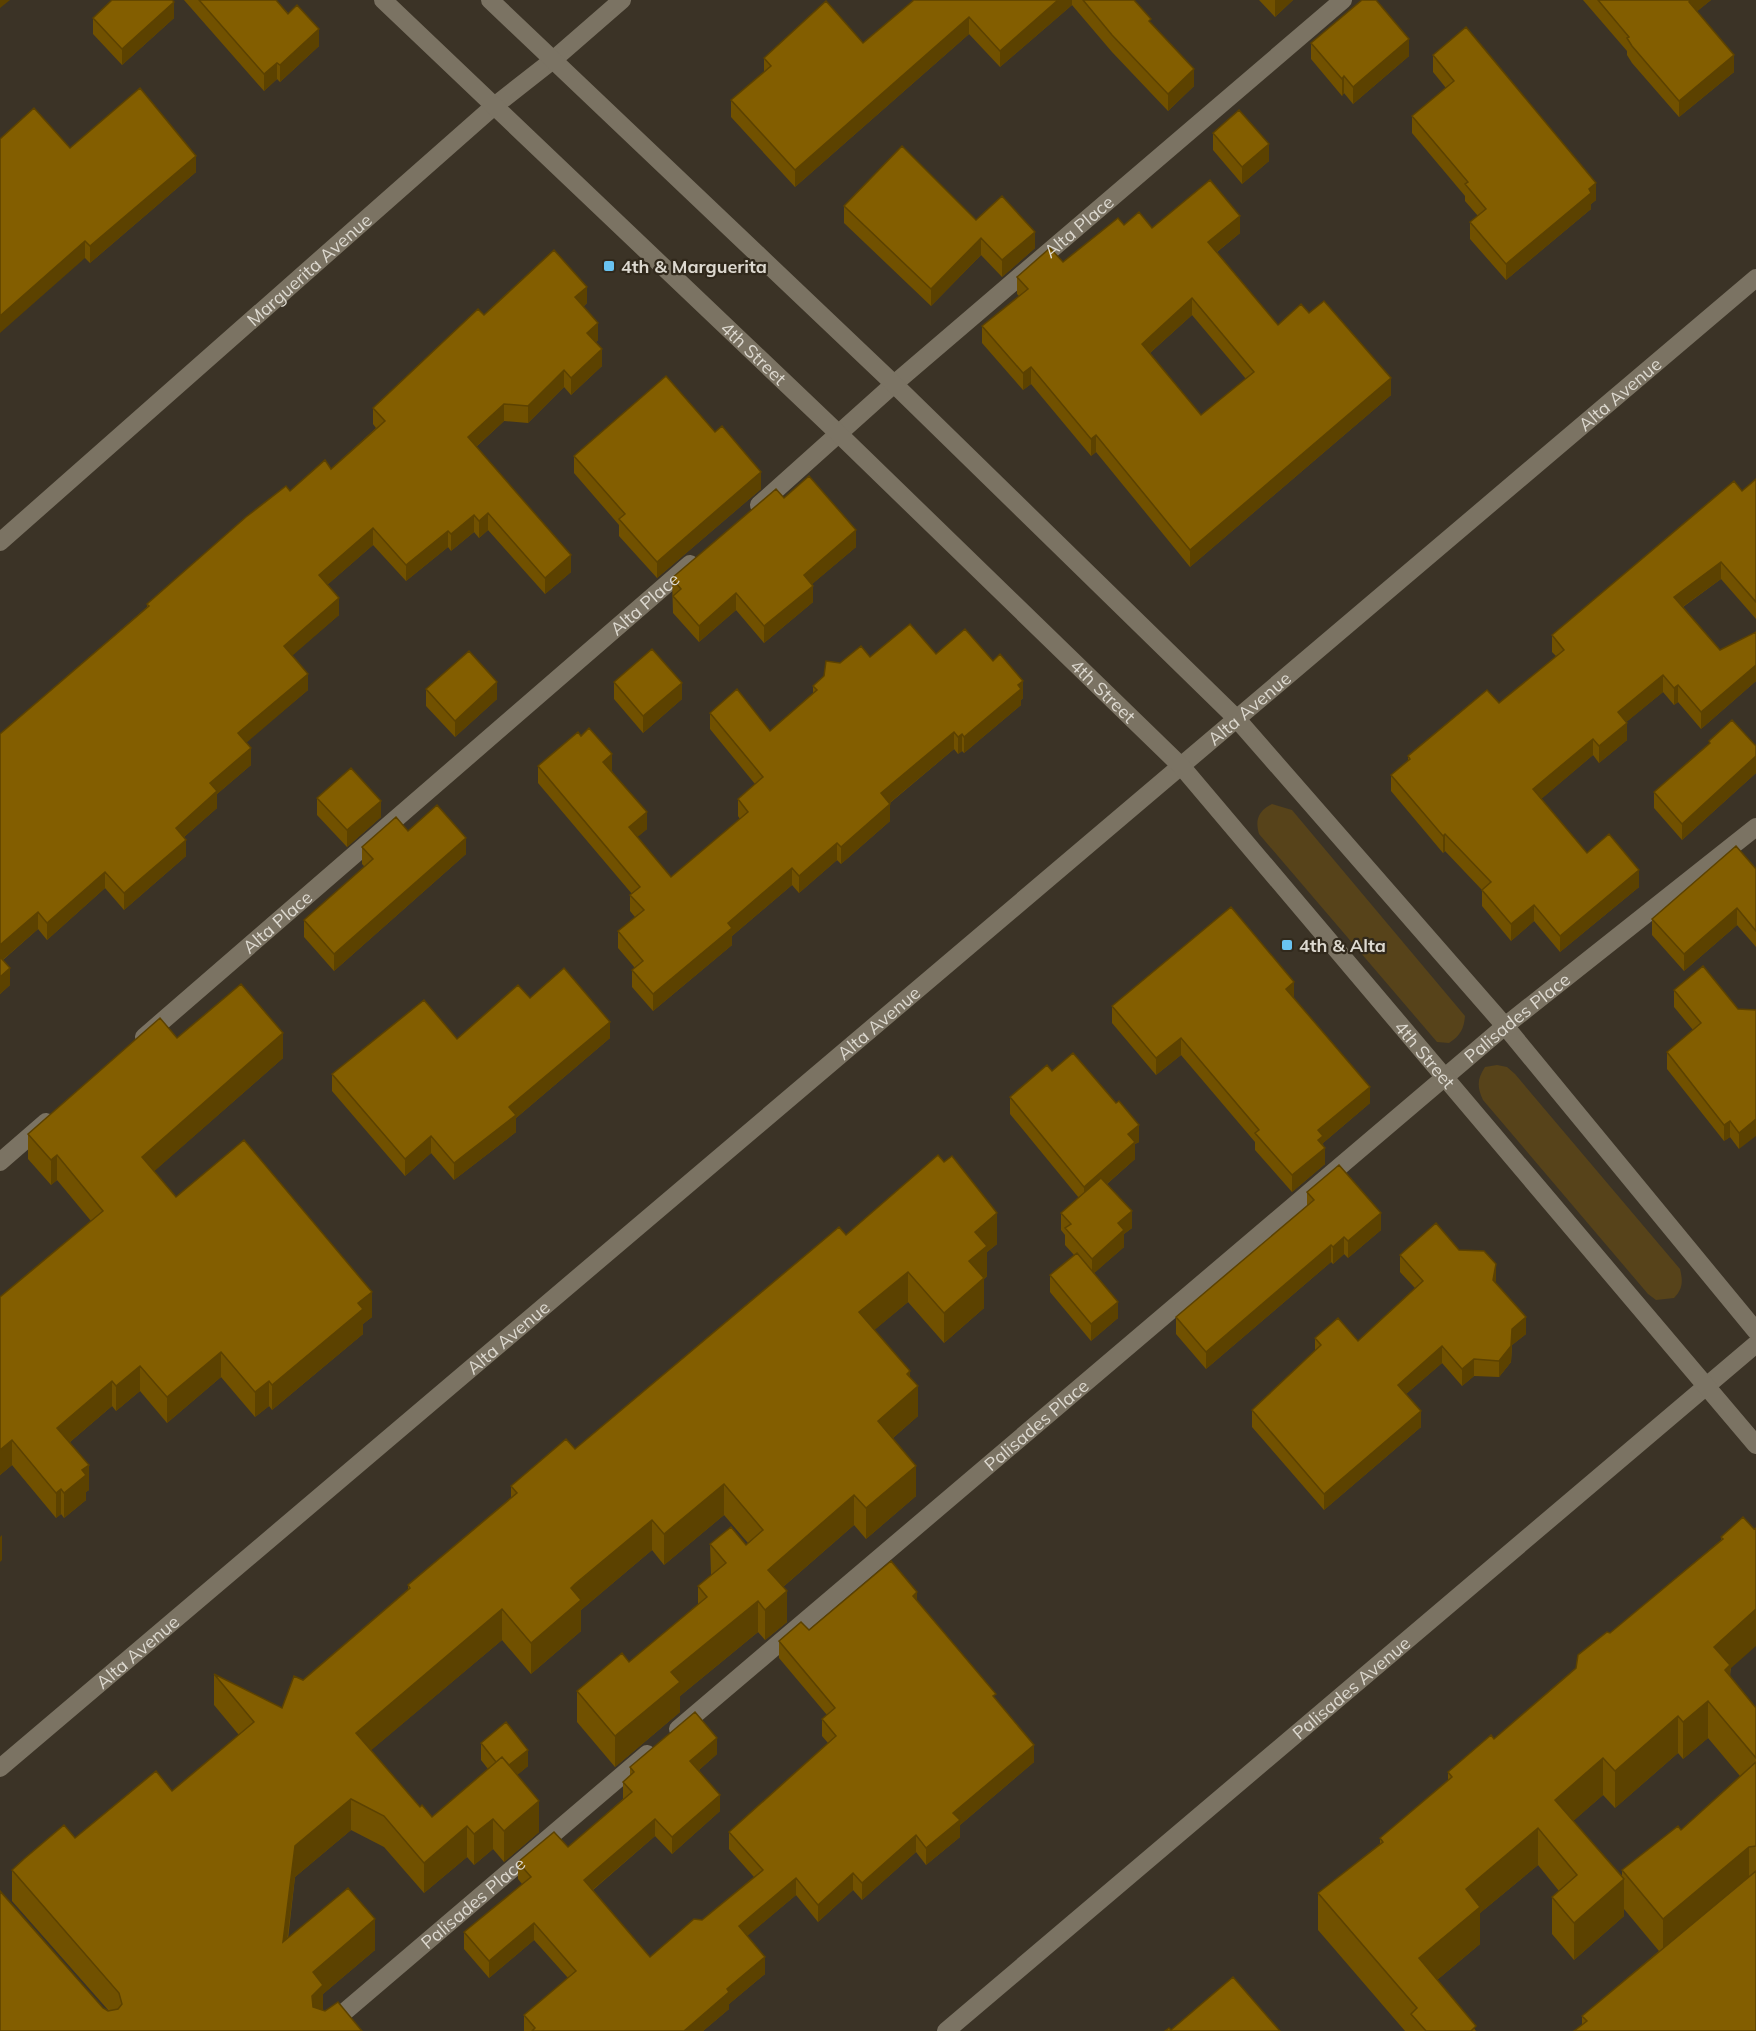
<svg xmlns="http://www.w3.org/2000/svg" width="1756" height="2031" font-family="Mulish,sans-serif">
<rect width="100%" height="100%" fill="#3b3326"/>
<path fill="#57431a" d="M1272 804 1292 810 1465 1016C1464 1029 1460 1036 1449 1043L1437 1042 1259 834C1255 820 1258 811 1272 804Z
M1497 1065 1507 1067 1515 1074 1680 1269C1683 1281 1683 1289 1674 1298L1656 1300 1648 1294 1483 1100C1477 1087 1477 1079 1485 1067Z"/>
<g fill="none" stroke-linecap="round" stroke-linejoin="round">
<g stroke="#7b7363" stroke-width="18">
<path id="s1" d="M759 505 894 384 1343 0"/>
<path id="s2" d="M144 1037 690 564"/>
<path d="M0 1162 46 1122"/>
<path id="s3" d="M678 1729 1505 1026 1756 827"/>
<path id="s4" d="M322 2031 647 1754"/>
</g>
<g stroke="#7b7363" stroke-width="18">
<path id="s5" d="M0 542 493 107 553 60 622 0"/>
<path id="s6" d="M0 1768 1756 278"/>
<path id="s7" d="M946 2031 1756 1344"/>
</g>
<g stroke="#7b7363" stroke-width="18">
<path id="s8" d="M383 0 840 435 1182 767 1756 1445"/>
<path d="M490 0 894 384 1236 718 1505 1026 1756 1331"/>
</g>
</g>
<path fill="#715100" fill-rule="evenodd" d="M184 0H276L319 46 280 82 277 79 264 91Z
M914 0H1134L1194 86 1168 111 1112 52 1072 5 1000 67 969 34 795 187 731 117V100L764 72V58L863 43Z
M1259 0H1293L1275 17Z
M1583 0H1711L1697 11 1734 72 1679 117 1632 63 1627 55V51Z
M93 18H174L122 65 93 34Z
M1311 43 1409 56 1353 104 1344 93 1342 96 1311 59Z
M1433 55 1596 200 1591 204V209L1506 280 1470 239V222L1478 216 1465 201V196L1412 133V116L1446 88 1433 72Z
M1213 133 1269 161 1242 184 1213 150Z
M70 148 196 172 90 263 85 258Z
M844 206 976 220 1035 248 1002 277 981 255 931 306 844 223Z
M1124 225 1152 228 1240 233 1217 252 1278 325 1309 313 1391 395 1190 567 1096 452 1091 456 1031 384 1023 390 982 343V326L1019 296 1017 294V277L1063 262ZM1192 315 1246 379 1201 415 1150 353Z
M587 303 583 307 598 340 596 342 602 366 571 395 564 387 528 423 504 421 476 447 571 572 545 594 488 530 479 538 474 532 451 551 448 547 406 581 373 545 327 585 339 615 292 655 308 690 246 742 251 765 217 794V808L184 837 186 856 124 910 105 888 47 940 38 929 3 960 10 985 0 994V734L147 607V604L290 491 331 469 376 428 373 424V408L484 315Z
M574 456 761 489 657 578 619 536V525L574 473Z
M1756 479V619L1721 579 1683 607 1720 650 1756 632V681L1701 729 1678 702 1674 705 1663 692 1626 722 1627 740 1599 763 1593 755 1541 799 1587 853 1639 887 1560 952 1534 921 1511 941 1482 906V890L1445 851 1443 853 1391 791V775L1408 761V756L1499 703 1556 656 1552 652V635L1742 491Z
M784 498 856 547 812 584 813 602 764 643 736 610 699 642 673 613 672 578Z
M936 654 1023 698 1021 700V705L964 753 962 751 958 754 954 749 890 803V821L841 864 837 860 799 893 792 885 732 936V945L653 1011 632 987V970L635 968 618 948V931L635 917 630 911V895L632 894 538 783V766L581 736 612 771 647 829 637 837 671 877 740 819 738 816V799L755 784 710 729V713L770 731 813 693V686L840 663 870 657Z
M614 682 682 699 643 733 614 699Z
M426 689 497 699 455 737 426 706Z
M1709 741 1756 746V773L1682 840 1654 808V792L1709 744Z
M317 798 381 817 347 847 317 815Z
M408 831 466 854 334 971 304 937V920L365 867 362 864V847Z
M1756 869V947L1737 925 1684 971 1652 935V919Z
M1674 990 1738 1009 1756 1010 1739 1149 1730 1137 1724 1141 1667 1069V1052L1693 1030 1674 1007Z
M1294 998 1370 1103 1323 1143 1325 1164 1292 1192 1255 1150V1142L1181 1055 1156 1075 1112 1023V1006Z
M177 1038 283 1058 154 1171 176 1197 372 1317 363 1324V1334L272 1410 269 1406 255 1417 221 1377 167 1423 140 1391 116 1411 112 1406 70 1442 89 1490 86 1492V1500L64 1518 61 1514 56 1518 12 1465 0 1475V1297L91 1221 57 1180 51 1185 28 1159V1134Z
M610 1038 516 1118V1132L454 1180 431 1153 405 1176 332 1091V1074L457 1039Z
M1052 1071 1139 1142 1135 1144V1159L1107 1184 1132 1228 1124 1234V1247L1094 1273 1118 1318 1091 1341 1050 1292V1275L1074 1255 1065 1245V1235L1061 1230V1213L1079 1198 1010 1114V1097Z
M1307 1192 1381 1230 1348 1258 1344 1254 1333 1264 1331 1262 1206 1369 1176 1334V1317L1307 1206Z
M846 1235 997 1244 987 1252V1276L984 1279V1308L944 1343 908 1302 874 1330 910 1377 918 1416 893 1438 916 1496 866 1539 854 1525 783 1587 787 1622 765 1640 758 1632 680 1696V1712L615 1767 577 1722V1691L629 1662 698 1604V1586L711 1575 710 1544 746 1545 748 1543 724 1515 664 1565 652 1550 581 1610V1631L531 1674 502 1640 371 1750 420 1807 432 1817 488 1769 481 1760V1743L528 1766 517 1775 539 1832 504 1862 493 1849 474 1865 467 1857 424 1893 384 1847 351 1830 295 1877 288 1939 375 1950 323 1994V2011L0 2031 103 2008 109 2011 12 1901V1870L75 1838 172 1791 239 1735 214 1705V1674L282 1708 303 1680 408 1590V1585L511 1498V1486L575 1449Z
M1459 1250 1495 1282 1526 1334 1512 1345 1511 1362 1499 1377 1474 1376 1462 1386 1442 1363 1406 1394 1421 1427 1324 1510 1252 1427V1410L1315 1351V1338L1358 1341 1415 1288 1400 1272V1255Z
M1743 1517 1730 1677 1756 1708V2031L1582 2024V2016L1659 1951 1624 1909V1916L1574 1960 1552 1934V1897L1559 1891 1538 1865 1480 1913V1944L1437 1980 1476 2031H1405L1318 1930V1893L1380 1844V1838L1448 1781V1772L1494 1739 1576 1668 1610 1633 1721 1540V1537ZM1708 1738 1740 1776 1681 1830 1622 1870V1876L1573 1821 1603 1795 1615 1808 1678 1753 1683 1759Z
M917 1602 996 1699 1034 1762 960 1825V1837L926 1865 916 1852 862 1900 853 1890 818 1922 796 1895 747 1936 765 1974 729 2004V2009L703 2031H524V2015L568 1978 534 1940 489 1978 464 1949V1932L522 1884 518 1879V1862L568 1847 623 1799V1782L630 1776V1767L717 1754 699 1770 720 1811 672 1854 655 1836 593 1890 650 1957 702 1920 754 1877 729 1849V1832L828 1743 822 1736V1719L827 1715 779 1658V1641L809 1630Z"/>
<path fill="#5c4200" d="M0 0H10L0 8Z
M1058 0H1072V5L1000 67V51Z
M1275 0H1293L1275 17Z
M1690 0H1711L1689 18V2Z
M174 2V18L122 65V49Z
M969 17V34L795 187V170Z
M319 29V46L280 82V65Z
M1409 39V56L1353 104V87Z
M1734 55V72L1679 117V101Z
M277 63V79L264 91V74Z
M1194 69V86L1168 111V94Z
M1344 76V93L1342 96V79Z
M1269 144V161L1242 184V167Z
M196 156V172L90 263V246Z
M1596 183V200L1591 204V209L1506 280V264Z
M1240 216V233L1208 259V242Z
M1035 232V248L1002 277V260Z
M981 238V255L931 306V289Z
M85 241V258L0 333V316Z
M587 287V303L575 314V297Z
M1192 298V315L1142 360V344Z
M598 323V340L587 350V333Z
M602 349V366L571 395V378Z
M1031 367V384L1023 390V373Z
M564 370V387L528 423V406Z
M1391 378V395L1190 567V550Z
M504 404V421L468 454V437Z
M1096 435V452L1091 456V439Z
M761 472V489L657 578V562Z
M488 513V530L479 538V521Z
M474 515V532L451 551V534Z
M373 528V545L319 592V575Z
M856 530V547L804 591V575Z
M448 531V547L406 581V565Z
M571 555V572L545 594V578Z
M1721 562V579L1674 613V597Z
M813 586V602L764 643V626Z
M736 593V610L699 642V626Z
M339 598V615L284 663V646Z
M1756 665V681L1701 729V712Z
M308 674V690L238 750V733Z
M1663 675V692L1618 729V712Z
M1023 681V698L1021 700V705L964 753V737Z
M497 682V699L455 737V721Z
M682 683V699L643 733V716Z
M1678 685V702L1674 705V688Z
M1627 723V740L1599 763V746Z
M954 732V749L881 810V793Z
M962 734V751L958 754V737Z
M1593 739V755L1533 806V789Z
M251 748V765L217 794V808L176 844V828L210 783Z
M612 754V771L603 779V762Z
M1756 756V773L1682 840V824Z
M381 801V817L347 847V830Z
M890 804V821L841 864V847Z
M647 812V829L629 844V827Z
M1445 834V851L1443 853V836Z
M466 838V854L334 971V954Z
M186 840V856L124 910V893Z
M837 843V860L799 893V876Z
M792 868V885L732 936V945L653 1011V994L728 923Z
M1639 870V887L1560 952V936Z
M105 872V888L47 940V923Z
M1534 905V921L1511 941V924Z
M1737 908V925L1684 971V954Z
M38 912V929L0 962V945Z
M10 968V985L0 994V977Z
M1294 982V999L1286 989Z
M610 1022V1038L516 1118V1132L454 1180V1163L509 1107Z
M283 1033V1058L142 1182V1157Z
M1181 1038V1055L1156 1075V1058Z
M1370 1087V1103L1323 1143V1149L1325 1148V1164L1292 1192V1175L1318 1130Z
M1756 1119V1136L1739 1149V1133Z
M1730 1121V1137L1724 1141V1125Z
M1139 1125V1142L1135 1144V1159L1084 1204V1187L1128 1134Z
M431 1136V1153L405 1176V1159Z
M57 1155V1180L51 1185V1160Z
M1132 1211V1228L1124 1234V1247L1092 1275V1259L1118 1223Z
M997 1213V1244L987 1252V1276L984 1279V1308L944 1343V1313L969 1261 975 1232Z
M1381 1213V1230L1348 1258V1241Z
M1344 1237V1254L1333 1264V1247Z
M1331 1245V1262L1206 1369V1352Z
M1496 1264V1281L1493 1297V1280Z
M908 1272V1302L859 1343V1312Z
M372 1292V1317L363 1324V1334L272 1410V1385L358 1303Z
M1118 1302V1318L1091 1341V1324Z
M1526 1317V1334L1512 1345 1511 1362 1499 1377V1361L1512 1329Z
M1442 1346V1363L1398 1401V1385Z
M221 1352V1377L167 1423V1397Z
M1474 1359V1376L1462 1386V1369Z
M140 1366V1391L116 1411V1386Z
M910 1371V1393L918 1386V1416L878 1451V1421L907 1374Z
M112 1381V1406L57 1453V1428Z
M269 1381V1406L255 1417V1392Z
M1421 1411V1427L1324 1510V1494Z
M12 1440V1465L0 1475V1450Z
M89 1465V1490L86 1492V1500L64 1518V1493L82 1470Z
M916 1466V1496L866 1539V1508Z
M724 1484V1515L664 1565V1534Z
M61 1489V1514L56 1518V1493Z
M854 1495V1525L768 1600V1570Z
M652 1520V1550L581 1610V1631L531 1674V1643L571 1588Z
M2 1535V1560L0 1562V1537Z
M787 1591V1622L765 1640V1610Z
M917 1592V1609L913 1596Z
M758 1601V1632L680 1696V1712L615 1767V1736L671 1672Z
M502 1609V1640L356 1763V1733Z
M1756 1609V1646L1730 1669V1703L1714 1647Z
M1708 1701V1738L1683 1759V1722Z
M1678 1716V1753L1615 1808V1771Z
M717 1738V1754L690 1778V1761Z
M1034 1745V1762L960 1825V1837L926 1865V1848L953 1813Z
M528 1750V1766L503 1787V1770Z
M1603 1758V1795L1555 1837V1800Z
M720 1795V1811L672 1854V1837Z
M351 1799V1830L295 1877 283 1973V1942L295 1846Z
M539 1801V1832L504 1862V1831Z
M493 1819V1849L474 1865V1834Z
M655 1819V1836L584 1897V1880Z
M467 1826V1857L424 1893V1863Z
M1538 1828V1865L1480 1913V1944L1419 1995V1958L1466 1889Z
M916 1835V1852L862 1900V1883Z
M1749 1847V1884L1663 1956V1919Z
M853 1873V1890L818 1922V1905Z
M796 1878V1895L739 1943V1926Z
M1624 1879V1916L1574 1960V1923Z
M375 1919V1950L323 1994V2015L312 2027 313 1972Z
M534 1923V1940L489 1978V1961Z
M765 1957V1974L729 2004V2009L703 2031H684L727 1989Z"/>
<path fill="#835e00" stroke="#5c4200" stroke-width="1.5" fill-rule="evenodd" d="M112 0H172L174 2 122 49 93 18Z
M199 0H276L288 14 297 5 319 29 280 65 277 63 264 74Z
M914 0H1058L1000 51 969 17 795 170 731 100 771 66 764 58 826 1 863 43Z
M1083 0H1134L1151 19 1149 21 1194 69 1168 94 1112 35Z
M1362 0H1376L1409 39 1353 87 1344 76 1342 79 1311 43Z
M1598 0H1690L1689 2 1734 55 1679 101 1632 46 1627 38 1629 37Z
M1466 27 1596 183 1589 189 1591 193 1506 264 1470 222 1486 209 1465 184 1468 182 1412 116 1454 81 1433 55Z
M140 88 196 156 90 246 85 241 0 316V139L34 108 70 148Z
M1239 110 1269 144 1242 167 1213 133Z
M902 146 976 220 1002 196 1035 232 1002 260 981 238 931 289 844 206Z
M1210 180 1240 216 1208 242 1278 325 1301 304 1309 313 1324 301 1391 378 1190 550 1096 435 1091 439 1031 367 1023 373 982 326 1028 289 1017 277 1050 248 1063 262 1118 218 1124 225 1139 212 1152 228ZM1192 298 1254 372 1201 415 1142 344Z
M554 250 587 287 575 297 598 323 587 333 602 349 571 378 564 370 528 406 504 404 468 437 571 555 545 578 488 513 479 521 474 515 451 534 448 531 406 565 373 528 319 575 339 598 284 646 308 674 238 733 251 748 210 783 217 791 176 828 186 840 124 893 105 872 47 923 38 912 0 945V734L149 606 147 604 246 517 286 486 290 491 325 460 331 469 385 421 373 408 478 309 484 315Z
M666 376 715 432 722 426 761 472 657 562 619 519 625 514 574 456Z
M809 476 856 530 804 575 813 586 764 626 736 593 699 626 673 596 681 589 672 578 776 489 784 498Z
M1756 479V602L1721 562 1674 597 1720 650 1756 632V665L1701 712 1678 685 1674 688 1663 675 1618 712 1627 723 1599 746 1593 739 1533 789 1587 853 1609 834 1639 870 1560 936 1534 905 1511 924 1482 890 1491 882 1445 834 1443 836 1391 775 1410 759 1408 756 1487 690 1499 703 1564 650 1552 635 1734 481 1742 491Z
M910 624 936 654 965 629 993 661 1000 654 1023 681 1018 685 1021 689 964 737 962 734 958 737 954 732 881 793 890 804 841 847 837 843 799 876 792 868 728 923 732 928 653 994 632 970 643 961 618 931 644 910 630 895 640 887 538 766 578 732 581 736 589 728 612 754 603 762 647 812 629 827 671 877 748 812 738 799 763 777 710 713 737 689 770 731 817 690 813 686 824 676 826 661 840 663 861 646 870 657Z
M652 649 682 683 643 716 614 682Z
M469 651 497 682 455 721 426 689Z
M1732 720 1756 746V756L1682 824 1654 792 1710 743 1709 741Z
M351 768 381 801 347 830 317 798Z
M437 805 466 838 334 954 304 920 373 859 362 847 396 817 408 831Z
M1736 846 1756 869V931L1737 908 1684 954 1652 919Z
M1231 907 1294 982 1286 989 1370 1087 1318 1130 1323 1136 1318 1140 1325 1148 1292 1175 1255 1133 1259 1130 1181 1038 1156 1058 1112 1006Z
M0 957 10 968 0 977Z
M1703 966 1738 1009 1756 1010V1119L1739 1133 1730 1121 1724 1125 1667 1052 1701 1023 1674 990Z
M564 968 610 1022 509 1107 516 1115 454 1163 431 1136 405 1159 332 1074 424 1000 457 1039 518 985 530 998Z
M241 984 283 1033 142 1157 176 1197 244 1140 372 1292 358 1303 363 1309 272 1385 269 1381 255 1392 221 1352 167 1397 140 1366 116 1386 112 1381 57 1428 89 1465 82 1470 86 1475 64 1493 61 1489 56 1493 12 1440 0 1450V1297L103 1211 57 1155 51 1160 28 1134 160 1018 177 1038Z
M1073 1053 1116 1103 1119 1101 1139 1125 1128 1134 1135 1142 1084 1187 1010 1097 1047 1065 1052 1071Z
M938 1155 944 1162 952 1156 997 1213 975 1232 987 1246 969 1261 984 1278 944 1313 908 1272 859 1312 910 1371 907 1374 918 1386 878 1421 916 1466 866 1508 854 1495 768 1570 787 1591 765 1610 758 1601 671 1672 680 1682 615 1736 577 1691 622 1653 629 1662 707 1597 698 1586 726 1563 710 1544 731 1527 746 1545 763 1530 724 1484 664 1534 652 1520 575 1584 571 1588 581 1600 531 1643 502 1609 356 1733 420 1807 422 1805 432 1817 502 1757 539 1801 504 1831 493 1819 474 1834 467 1826 424 1863 384 1816 351 1799 295 1846 283 1942 348 1888 375 1919 313 1972 323 1985 312 1996 313 2007 325 2011 338 2002 362 2031H0V1891L103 2008 108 2011 118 2009 122 2004 119 1993 12 1870 24 1859 64 1825 75 1838 156 1771 172 1791 254 1722 214 1674 282 1708 294 1676 303 1680 410 1588 408 1585 517 1493 511 1486 566 1439 575 1449 839 1227 846 1235Z
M1339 1165 1381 1213 1348 1241 1344 1237 1333 1247 1331 1245 1206 1352 1176 1317 1314 1200 1307 1192Z
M1101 1178 1132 1211 1118 1223 1124 1230 1092 1259 1065 1228 1071 1224 1061 1213Z
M1436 1223 1459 1250 1484 1251 1496 1264 1493 1280 1526 1317 1512 1329 1511 1346 1499 1361 1474 1359 1462 1369 1442 1346 1398 1385 1421 1411 1324 1494 1252 1410 1321 1345 1315 1338 1338 1318 1358 1341 1423 1281 1400 1255Z
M1077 1253 1118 1302 1091 1324 1050 1275Z
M1743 1517 1754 1529 1756 1528V1609L1714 1647 1730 1665 1725 1670 1756 1708V1758L1708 1701 1683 1722 1678 1716 1615 1771 1603 1758 1555 1800 1624 1879 1574 1923 1552 1897 1577 1875 1538 1828 1466 1889 1480 1907 1419 1958 1476 2026 1471 2031H1426L1411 2014 1417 2008 1318 1893 1383 1842 1380 1838 1452 1777 1448 1772 1491 1735 1494 1739 1576 1668 1578 1655 1607 1632 1610 1633 1723 1539 1721 1537Z
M891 1561 917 1592 913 1596 996 1694 993 1696 1034 1745 953 1813 960 1820 926 1848 916 1835 862 1883 853 1873 818 1905 796 1878 739 1926 765 1957 727 1989 729 1992 684 2031H532L535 2028 524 2015 576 1971 534 1923 489 1961 464 1932 531 1877 518 1862 554 1832 568 1847 632 1792 623 1782 634 1772 630 1767 695 1712 717 1738 690 1761 720 1795 672 1837 655 1819 584 1880 650 1957 694 1919 702 1920 763 1870 729 1832 836 1736 822 1719 835 1708 779 1641 801 1622 809 1630Z
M506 1722 528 1750 509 1765 502 1757 496 1762 481 1743Z
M1756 1762V1846L1749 1847 1663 1919 1622 1870 1678 1826 1681 1830Z
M1756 1871V2031H1574L1587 2021 1582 2016Z
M1233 1977 1280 2031H1165L1169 2028 1171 2030Z"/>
<g fill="#69c3f1" stroke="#31291c" stroke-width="2">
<rect x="603" y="260" width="12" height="12" rx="3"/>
<rect x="1281" y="939" width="12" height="12" rx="3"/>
</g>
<g text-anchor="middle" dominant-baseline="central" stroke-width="4.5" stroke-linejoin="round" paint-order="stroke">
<g font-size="18" fill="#ddd9d0" stroke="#31291c">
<text stroke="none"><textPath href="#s1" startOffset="424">Alta Place</textPath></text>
<text stroke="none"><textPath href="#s5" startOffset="412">Marguerita Avenue</textPath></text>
<text stroke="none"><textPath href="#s8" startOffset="512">4th Street</textPath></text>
<text stroke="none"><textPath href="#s6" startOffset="2124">Alta Avenue</textPath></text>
<text stroke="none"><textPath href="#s2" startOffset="662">Alta Place</textPath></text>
<text stroke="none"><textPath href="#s8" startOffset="998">4th Street</textPath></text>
<text stroke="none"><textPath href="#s6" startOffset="1638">Alta Avenue</textPath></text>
<text stroke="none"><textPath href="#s2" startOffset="176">Alta Place</textPath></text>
<text stroke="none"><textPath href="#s3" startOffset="1100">Palisades Place</textPath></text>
<text stroke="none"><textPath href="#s6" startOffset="1152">Alta Avenue</textPath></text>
<text stroke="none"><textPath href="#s8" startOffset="1484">4th Street</textPath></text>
<text stroke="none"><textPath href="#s6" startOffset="666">Alta Avenue</textPath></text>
<text stroke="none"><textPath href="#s3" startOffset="470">Palisades Place</textPath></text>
<text stroke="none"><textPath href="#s6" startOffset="180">Alta Avenue</textPath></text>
<text stroke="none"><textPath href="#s7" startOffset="531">Palisades Avenue</textPath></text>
<text stroke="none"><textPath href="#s4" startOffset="198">Palisades Place</textPath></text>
</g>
<g font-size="18" font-weight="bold" fill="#ddd9d0" stroke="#31291c" text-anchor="start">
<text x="621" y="266">4th &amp; Marguerita</text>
<text x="1299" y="945">4th &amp; Alta</text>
</g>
</g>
</svg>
